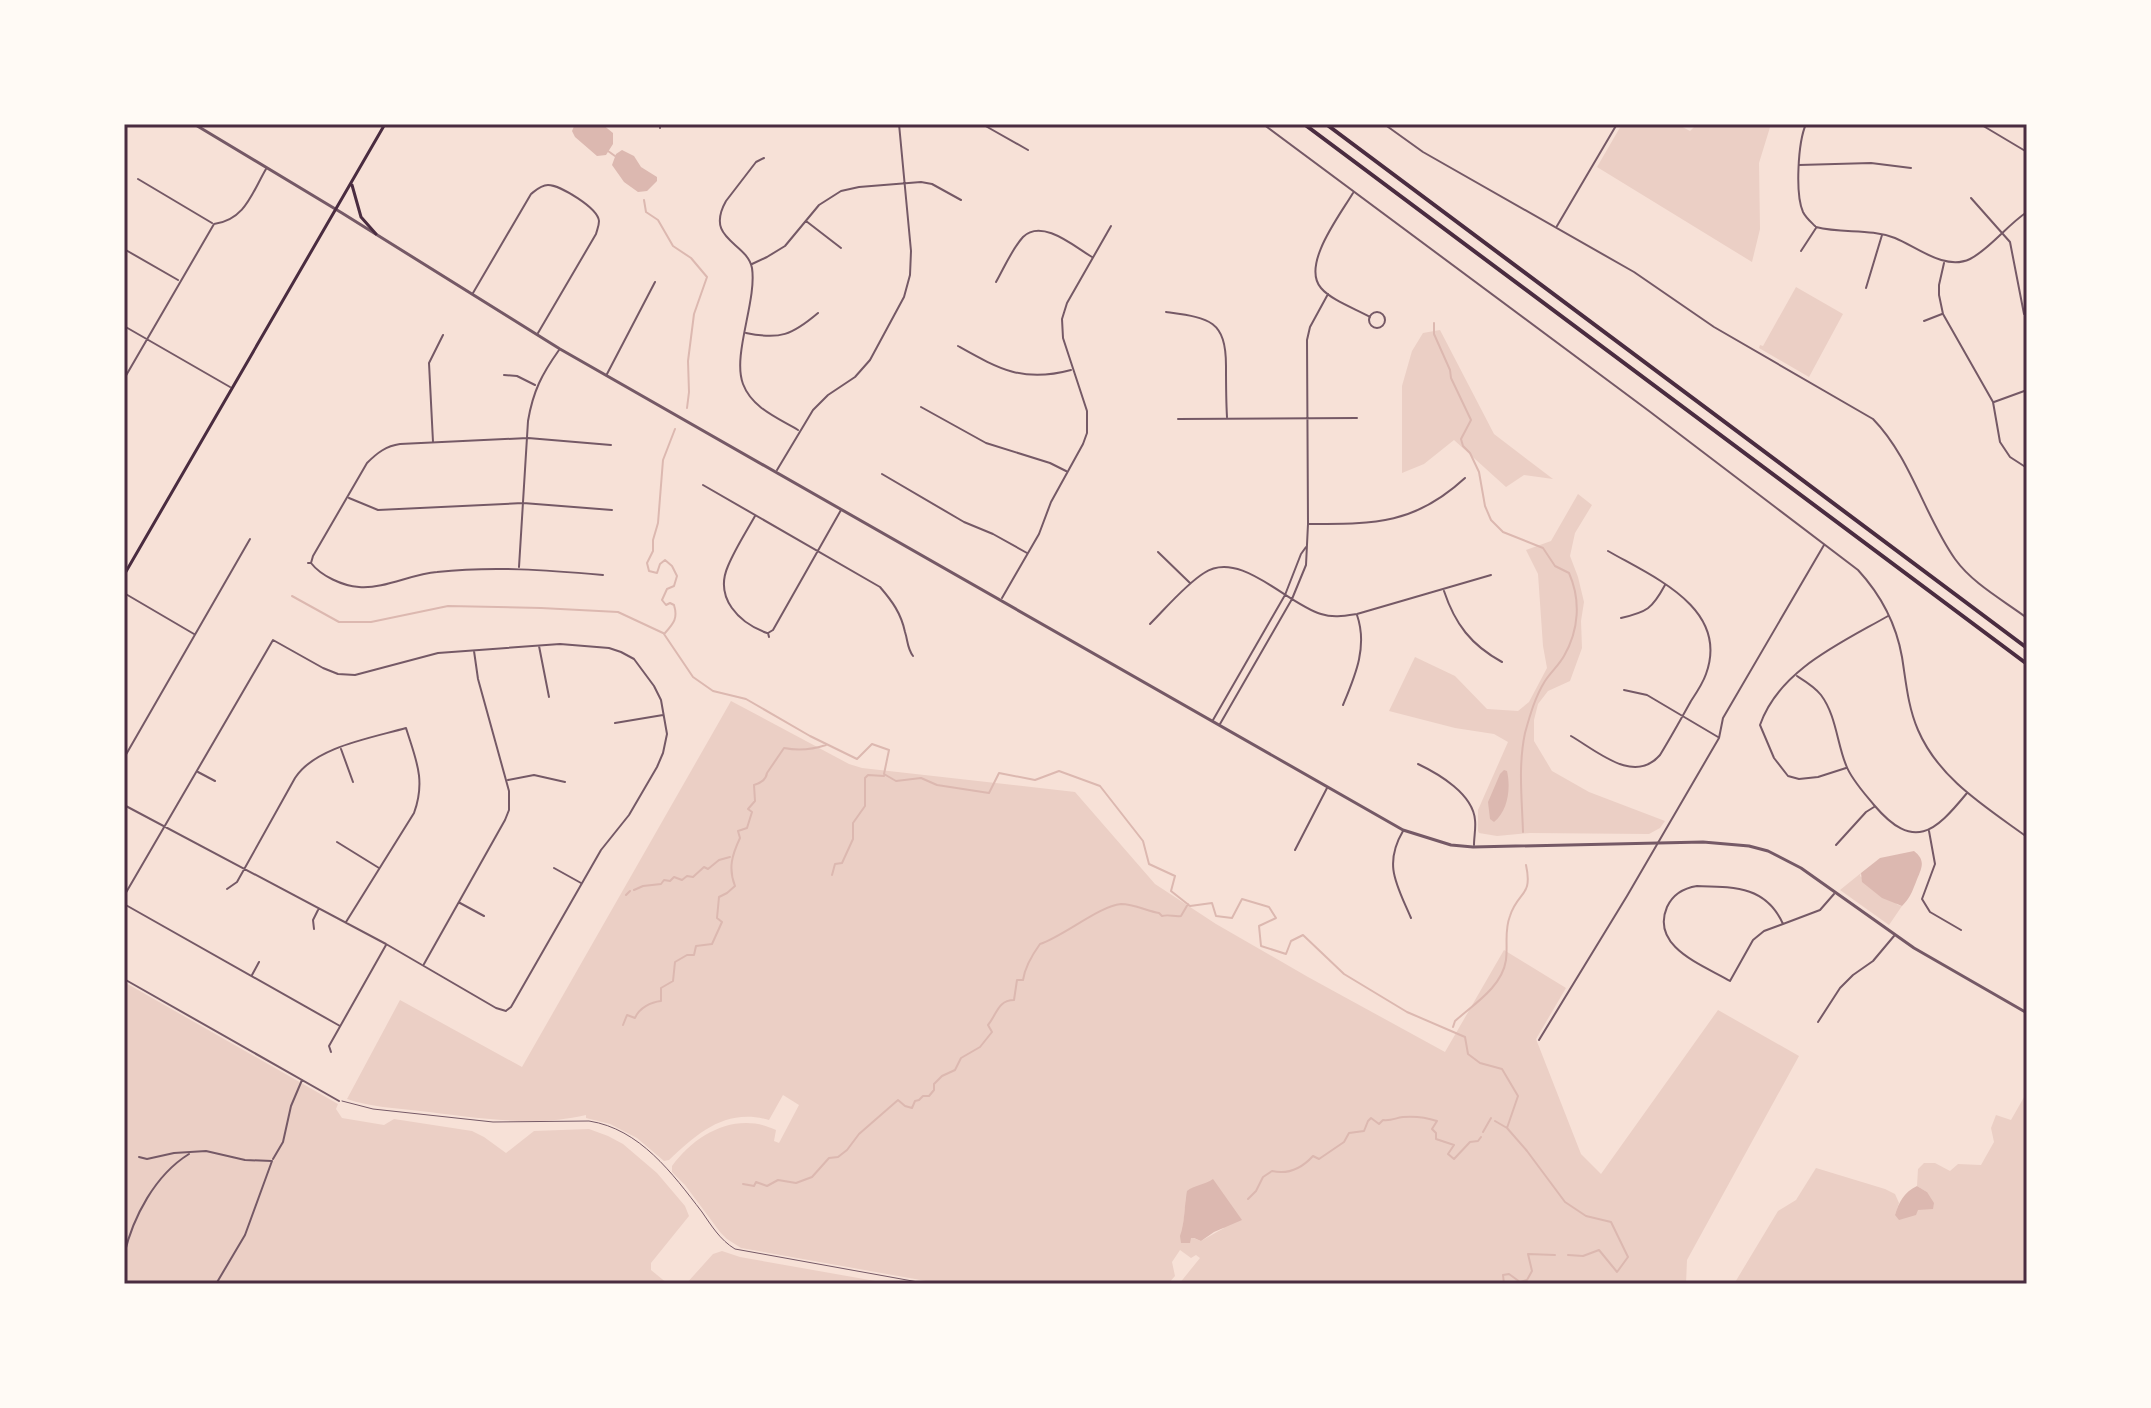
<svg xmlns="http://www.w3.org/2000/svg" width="2151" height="1408" font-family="Karla,sans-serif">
<rect width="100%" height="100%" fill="#f7e1d7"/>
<path fill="#ebcfc5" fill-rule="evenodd" d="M1622 124H1677L1690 131 1697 124H1771L1759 163 1760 229 1752 262 1597 167Z
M1796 287 1843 314 1809 377 1759 348 1760 345 1763 346Z
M1440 330 1494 434 1553 479 1524 475 1506 487 1454 440 1424 464 1402 473V386L1412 351 1423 333Z
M1578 494 1592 505 1575 533 1570 556 1578 577 1584 602 1581 621 1582 648 1570 681 1548 691 1538 704 1534 720V741L1552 771 1589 792 1665 821 1660 828 1649 834 1530 833 1497 836 1479 833 1478 831V810L1508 742 1494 734 1455 728 1389 711 1415 657 1455 676 1487 709 1518 711 1529 702 1547 668 1543 646 1538 574 1526 550 1551 541Z
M731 701 849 764 862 768 1075 792 1155 884 1216 924 1308 977 1445 1052 1504 950 1566 988 1536 1039 1581 1154 1601 1174 1718 1010 1799 1056 1687 1260 1686 1284H1179L1200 1258 1196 1255 1191 1258 1180 1250 1172 1262 1175 1276 1168 1284H943L741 1248 727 1239 720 1232 685 1185 672 1172V1166C696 1133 737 1111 776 1130L774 1141 779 1143 799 1105 783 1095 769 1120C726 1108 699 1132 669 1160L664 1161 637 1138 610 1124 586 1118V1115C532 1128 474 1117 420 1111 396 1108 370 1107 347 1099L400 1000 522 1067ZM1205 1185 1224 1228 1201 1241 1183 1234C1183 1222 1185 1209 1186 1196Z
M1861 873 1860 876 1898 905 1902 906 1889 925 1840 890Z
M124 982 338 1104 336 1109 342 1118 384 1125 394 1119 472 1131 484 1137 506 1153 534 1131 589 1129 608 1136 623 1144 657 1173 685 1206 689 1216 651 1263V1270L668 1284H124Z
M2027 1092V1284H1734L1778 1211 1796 1200 1816 1168 1885 1189 1895 1194 1899 1203 1895 1215 1917 1210 1927 1192 1917 1186 1918 1169 1924 1163H1935L1950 1171 1958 1164 1981 1165 1994 1142 1991 1128 1996 1115 2011 1120Z
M722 1251 740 1257 892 1284H686L713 1254Z"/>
<path fill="#dcb8b0" d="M575 124H602L613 133V144L606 155 597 156 575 137 572 131Z
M622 150 634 156 641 167 657 177V181L647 191 638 192 624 182 612 165 616 154Z
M1504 770 1507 771C1511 788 1508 811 1494 822L1490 819 1488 802 1500 774Z
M1914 851C1927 861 1921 869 1916 882 1912 892 1910 898 1902 906L1882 898 1862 882 1861 873 1880 858Z
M1213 1179 1242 1220 1214 1232 1201 1241 1194 1238H1191L1190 1243H1181L1180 1236C1185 1223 1184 1206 1187 1191 1194 1185 1205 1185 1213 1179Z
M1917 1186 1927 1192 1934 1203 1933 1209 1918 1210 1916 1215 1899 1220 1895 1215C1899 1202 1904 1192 1917 1186Z"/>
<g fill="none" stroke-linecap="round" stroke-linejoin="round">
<path stroke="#dcb8b0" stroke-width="2" d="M608 151 615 156
M644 200 646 212 658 220 673 246 691 258 707 277 694 314 688 361 689 392 687 408
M1434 323V334L1450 370 1451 378 1471 420 1461 439 1463 446 1470 453 1479 472 1485 506 1491 520 1503 532 1543 548 1555 566 1569 573C1581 600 1579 630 1564 656 1559 665 1551 672 1545 681 1535 697 1530 715 1525 733 1518 766 1522 799 1523 832
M292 596 339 622H371L448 606 541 608 618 612 663 633
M665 633C674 623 678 618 674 605L670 603 666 605 662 600 667 589 674 586 677 576 672 566 665 560 660 564 657 573 649 571 647 563 653 551V540L658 523 663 460 675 429
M664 634 693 677 713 691 746 699 810 736 857 759 872 744 889 750 884 774 896 781 921 778 937 785 989 793 999 773 1035 780 1059 771 1100 786 1143 841 1149 864 1175 876 1171 891 1190 906 1212 903 1216 916 1232 918 1242 899 1269 907 1276 918 1259 926 1261 946 1286 954 1291 941 1303 935 1344 974 1407 1012 1465 1037 1468 1054 1480 1063 1502 1069 1518 1096 1507 1128 1527 1151 1565 1202 1586 1216 1611 1222 1628 1257 1617 1272 1599 1250 1583 1256 1568 1255
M832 875 835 864 842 863 853 839V823L865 806V778L868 775 884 776
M634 890 643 886 661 884 664 880 670 881 674 877 682 880 687 876 693 877 704 867 708 869 719 860 730 857
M626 895 630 891
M623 1025 627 1015 635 1018C639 1008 651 1002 661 1001V988L673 981 675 962 687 955H694L696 946 712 944 722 922 717 918 719 897 727 893 735 886C728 868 732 855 740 838L738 831 747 828 752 812 748 809 755 801 754 785C761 783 766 780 767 773L784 748C799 751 811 750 826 745
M1453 1027 1455 1021C1474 1004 1502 987 1506 960 1508 944 1504 931 1510 916 1518 891 1533 897 1526 865
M1495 1121 1507 1128
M1483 1132 1491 1118
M743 1184 754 1186 756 1182 767 1186 778 1180 796 1183 812 1177 829 1158 838 1157 847 1150 859 1134 898 1100 905 1106 912 1108 915 1101 919 1100 923 1096H929L934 1090V1084L942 1076 955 1070 961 1058 980 1047 992 1032 988 1025C997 1014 998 1000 1014 1000L1017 980H1023C1025 967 1032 955 1040 944 1064 936 1099 906 1121 904 1134 904 1147 911 1159 913L1162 916C1169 914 1174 917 1181 916L1188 904
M1248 1199 1256 1191 1263 1177 1272 1171C1289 1175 1302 1168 1313 1156L1319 1159 1344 1142 1349 1133 1364 1131 1368 1121 1371 1118 1379 1124 1383 1120C1392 1121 1395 1118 1403 1117 1415 1116 1425 1117 1437 1121L1432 1129 1436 1133V1139L1454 1145 1448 1154 1454 1159 1470 1142 1478 1141 1481 1137
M1504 1284 1503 1275 1509 1274 1520 1282 1527 1280 1532 1271 1528 1254 1555 1255"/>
<path stroke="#755966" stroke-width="1" d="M342 1101 373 1109 493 1122 589 1121C640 1129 672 1173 702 1212 711 1225 720 1240 735 1249L929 1284"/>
<path stroke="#755966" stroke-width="2" d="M660 124V128
M982 124 1028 150
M1263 124 1649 411 1858 570C1881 595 1896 623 1902 657 1906 682 1908 707 1918 730 1939 779 1986 807 2027 837
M1384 124 1423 152 1634 272 1714 327 1873 419C1911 458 1924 515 1955 559 1973 584 2003 600 2027 618
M1806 124C1798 142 1795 194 1803 212 1806 218 1811 222 1815 226
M1980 124 2027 152
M764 158 756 162 726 201C704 240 747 242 752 268 757 301 732 355 743 384 752 408 778 418 798 430
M1799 165 1871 163 1911 168
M138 179 212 223
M1353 193C1340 215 1301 265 1321 288 1331 300 1356 309 1370 317
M1971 198 2010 242 2024 314
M806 221 841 248
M1557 226 1617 124
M1816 227C1843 234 1869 228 1895 238 1917 247 1945 271 1970 259 1990 249 2007 225 2027 212
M124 249 178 280
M1801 251 1816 228
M1944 263 1939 285V295L1943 314 1993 402 2000 442 2010 457 2027 468
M752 264 767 257 785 246 819 205 841 191 859 187 921 182 932 184 961 200
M996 282C1004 268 1012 249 1023 237 1042 218 1075 247 1092 257
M1866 288 1882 235
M473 293 531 194C536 190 541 185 548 185 560 185 598 208 599 221 599 226 597 230 596 234L538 333
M1166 312C1208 318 1226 319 1226 366 1226 383 1226 400 1227 417
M1369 320a8 8 0 1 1 16 0a8 8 0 1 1-16 0Z
M1924 321 1942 314
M124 326 230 387
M746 333C780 340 792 335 818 313
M958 346C999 369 1023 383 1071 370
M607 374 655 282
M504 375 517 376 535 385
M124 379 214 224C245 220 252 193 266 169
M1994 402 2027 390
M921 407 986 443 1050 463 1066 471
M1178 419 1357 418
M433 442 429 363 443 335
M777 470 813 410 828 395 855 377 870 360 904 297 910 275 911 251 899 124
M882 474 964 522 993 534 1027 553
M703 485 880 587C892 601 901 613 905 632 908 641 907 648 913 656
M349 498 378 510 523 503 612 510
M755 516C746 532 735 549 728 566 714 598 739 623 767 633
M1308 524C1374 524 1414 525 1465 478
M1158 552 1190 583
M308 563H311C321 576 343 586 359 587 385 589 411 574 437 572 493 566 547 570 603 575
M311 563 313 556 367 463C377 453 386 446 400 444L528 438 611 445
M519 567 528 421C533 391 542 374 559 350
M1444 591C1455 624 1471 645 1502 662
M124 593 194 634
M1002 598 1039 534 1051 502 1083 444 1087 433V411L1063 338 1062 319 1067 303 1111 226
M1621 618C1647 612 1652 609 1665 585
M1150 624C1166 608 1185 585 1204 573 1240 549 1287 604 1321 614 1333 618 1344 616 1357 614L1491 575
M769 637 768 633 773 630 841 510
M539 646 549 697
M1797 676C1805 681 1815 687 1821 695 1836 715 1837 743 1846 765 1851 779 1865 794 1874 805 1914 852 1935 832 1967 793
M1624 690 1647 695 1718 737
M1343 705C1355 676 1368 647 1357 615
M1213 720 1285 595 1301 554 1306 547
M615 723 663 715
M1220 724 1292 599 1306 565 1308 524 1307 340 1310 327 1328 294
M1571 736C1597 751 1634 785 1660 755 1671 737 1681 719 1691 701 1697 692 1703 683 1706 674 1730 608 1653 577 1608 551
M341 749 353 782
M124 758 250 539
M1418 764C1439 774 1473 794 1475 820 1476 828 1474 837 1474 845
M1846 768 1818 777 1799 779 1788 776 1774 758 1760 725C1779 670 1841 643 1888 616
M198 772 215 781
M508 780 534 775 565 782
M124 805 386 944 496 1008 506 1011
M1403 831C1383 865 1397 885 1411 918
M1929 831 1935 864 1922 899 1930 912 1961 930
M337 842 379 868
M1836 845 1866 812 1874 807
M1295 850 1327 788
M554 868 581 883
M1697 886C1734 887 1766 886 1783 924L1764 931 1753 940 1730 981C1703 965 1650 947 1667 907 1673 894 1684 888 1697 886Z
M227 889 237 882 295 778C315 747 371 738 406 728 416 760 426 780 414 813L346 922
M124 896 273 640 323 668 338 674 355 675 438 653 560 644 609 648 621 652 634 659 654 686 661 700 667 734 663 753 657 767 629 815 601 850 511 1007 507 1010
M460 903 484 916
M124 904 340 1026
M1783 924 1820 910 1834 894
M314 929 313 920 318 910
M424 964 505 820 509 810V791L478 679 474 651
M252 975 259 962
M124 979 339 1101
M1818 1022 1840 988 1853 975 1873 961 1894 936
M1539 1040 1627 896 1719 738 1723 718 1824 545
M331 1052 329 1046 386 945
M139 1157 147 1159 174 1153 206 1151 245 1160 272 1161 245 1235 216 1284
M273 1159 283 1142 291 1106 302 1080
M124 1255C133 1217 155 1175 189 1154
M124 1283V1284"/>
<path stroke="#755966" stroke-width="3" d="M194 124 342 213 560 349 1403 830 1451 845 1473 847 1703 842 1749 846 1768 851 1801 868 1914 948 2027 1013"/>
<path stroke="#4a2c40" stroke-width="3" d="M352 185 361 217 376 234
M124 575 385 124"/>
<path stroke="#4a2c40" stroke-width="4" d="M1304 124 2027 664
M1326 124 2027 648"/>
</g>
<rect width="2151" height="1408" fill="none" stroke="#fffaf5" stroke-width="252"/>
<rect x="126" y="126" width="1899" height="1156" fill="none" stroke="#4a2c40" stroke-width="3"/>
</svg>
